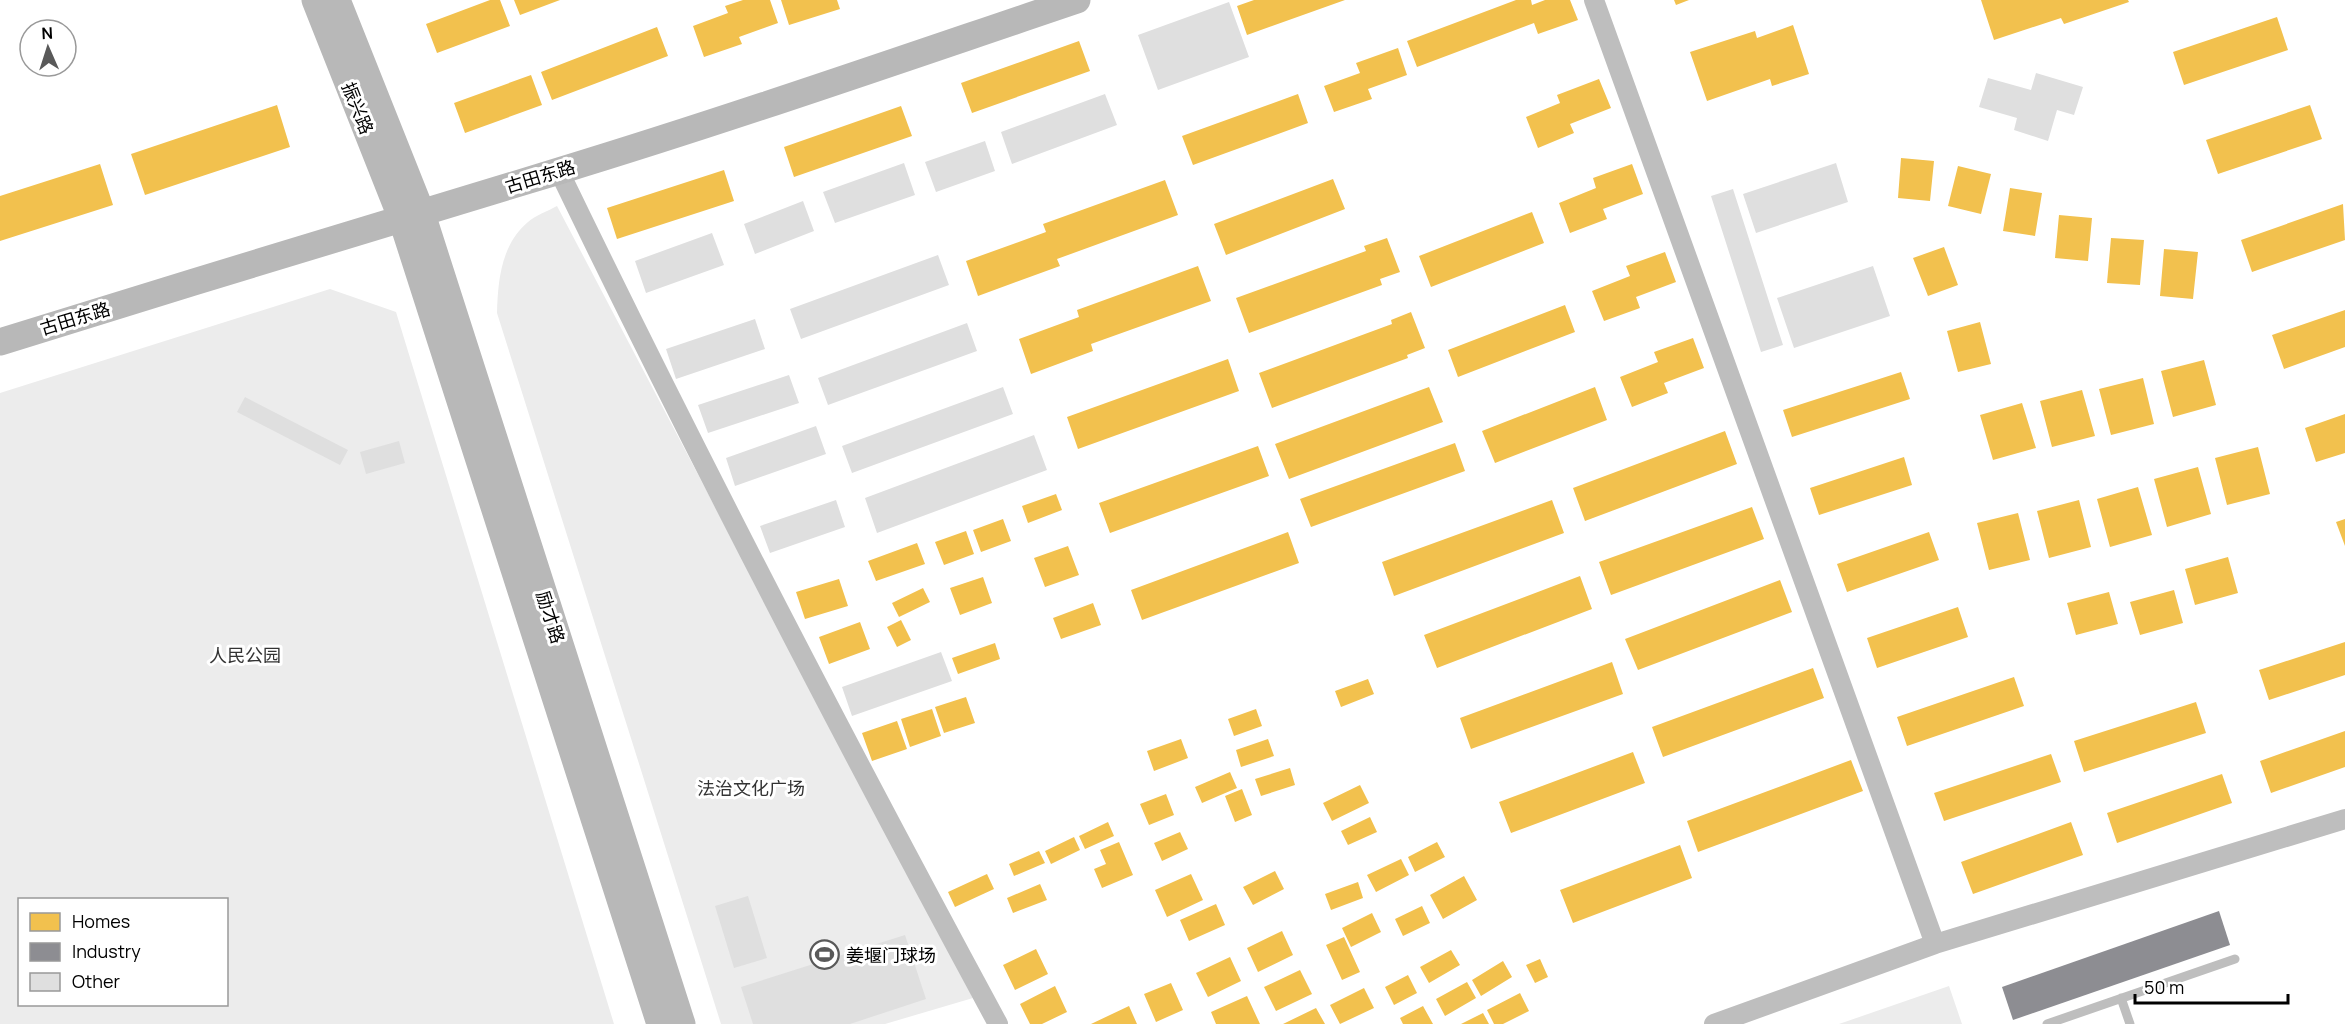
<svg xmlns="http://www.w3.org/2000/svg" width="2345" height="1024" font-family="Manrope,'Noto Sans SC',sans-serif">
<rect width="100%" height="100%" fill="#fff"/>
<path fill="#ececec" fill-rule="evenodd" d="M557 206 973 998 885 1024H721L497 313C498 280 501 245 528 222 536 215 548 211 557 206Z
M330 289 396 312 614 1024H0V393ZM20 900H226V1004H20Z
M1949 986 1962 1024H1839Z"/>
<path fill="#f2c14e" d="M490 0H500L510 26 437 53 426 24Z
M514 0H560L520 15Z
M743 0H770L778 23 739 37 742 44 704 57 693 26 728 13 725 6Z
M781 0H837L840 9 789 25Z
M1254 0H1345L1247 35 1237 6Z
M1516 0H1531L1532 5 1545 0H1570L1578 20 1538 34 1534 23 1417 67 1407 41Z
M1674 0H1689L1676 5Z
M1981 0H2128L2129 2 2064 24 2061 18 1994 40Z
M2277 17 2288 50 2184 85 2173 52Z
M1793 25 1809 74 1772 86 1770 79 1707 101 1690 52 1755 31 1757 38Z
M657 27 668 56 552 100 541 72Z
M1079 41 1090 71 972 113 961 83Z
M1398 48 1407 75 1368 89 1372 99 1334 112 1324 86 1360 73 1356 63Z
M531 75 542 105 465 133 454 103Z
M1599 79 1611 108 1570 124 1574 133 1538 148 1526 117 1560 103 1557 95Z
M1298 94 1308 123 1193 165 1182 136Z
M277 105 290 147 145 195 131 154Z
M2310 105 2322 139 2218 174 2206 140Z
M901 106 912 136 794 177 784 147Z
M1901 158 1934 161 1930 201 1898 198Z
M100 164 113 205 0 241V196Z
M1632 164 1643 194 1603 209 1607 219 1570 233 1559 203 1596 188 1593 178Z
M1958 166 1991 174 1981 214 1948 206Z
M724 170 734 201 617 239 607 208Z
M1333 179 1345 209 1226 255 1214 224Z
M1165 180 1178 215 1057 259 1060 266 978 296 966 261 1046 232 1043 224Z
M2010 188 2042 193 2035 236 2003 231Z
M2343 204 2345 240 2252 272 2241 240Z
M1532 212 1544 243 1431 287 1419 256Z
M2059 215 2092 218 2088 261 2055 258Z
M1387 238 1400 272 1380 279 1382 285 1249 333 1236 298 1366 251 1364 246Z
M2111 238 2144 240 2140 285 2107 283Z
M1944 247 1958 285 1928 296 1913 258Z
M2164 249 2198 252 2193 299 2160 296Z
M1665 252 1676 282 1636 297 1640 308 1604 321 1592 291 1630 276 1626 266Z
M1198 266 1211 301 1091 344 1093 351 1031 374 1019 339 1079 317 1077 310Z
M1565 305 1575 332 1458 377 1448 350Z
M2345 310V347L2284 369 2272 335Z
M1411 312 1425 348 1407 355 1408 358 1272 408 1259 373 1392 324 1391 320Z
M1980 322 1991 364 1958 372 1947 331Z
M1693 338 1704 368 1664 383 1668 393 1632 407 1620 377 1658 362 1654 352Z
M1228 359 1239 391 1078 449 1067 417Z
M2204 360 2216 405 2173 417 2161 371Z
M1901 372 1910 399 1792 437 1783 410Z
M2143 378 2154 424 2111 435 2099 389Z
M1429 387 1443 422 1289 479 1275 444Z
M1595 387 1607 420 1495 463 1482 431Z
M2082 390 2095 436 2052 447 2040 401Z
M2022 403 2036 448 1993 460 1980 415Z
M2345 414V453L2316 462 2305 428Z
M1725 431 1737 464 1585 521 1573 488Z
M1455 443 1465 471 1311 527 1300 499Z
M1258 446 1269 476 1110 533 1099 503Z
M2258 447 2270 494 2227 505 2215 458Z
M1904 457 1912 485 1819 515 1810 488Z
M2198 467 2211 514 2167 527 2154 479Z
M2138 487 2152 535 2110 547 2097 499Z
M1056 494 1062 510 1028 523 1022 506Z
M1552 500 1564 533 1394 596 1382 562Z
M2079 500 2091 547 2049 558 2037 511Z
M1752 507 1764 539 1611 595 1599 562Z
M2018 513 2030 560 1989 570 1977 523Z
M1003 519 1011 541 981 552 973 530Z
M2345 519V546L2336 522Z
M966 531 974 554 944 565 935 542Z
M1288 532 1299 563 1142 620 1131 590Z
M1929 532 1939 560 1847 592 1837 564Z
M917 543 925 564 876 581 868 561Z
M1068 546 1079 575 1045 587 1034 558Z
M2228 557 2238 593 2195 605 2185 569Z
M1580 576 1592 609 1437 668 1424 635Z
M983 577 992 603 960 615 950 588Z
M839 579 848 606 805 619 796 592Z
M1780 580 1792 612 1638 670 1625 639Z
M923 588 930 602 899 617 892 603Z
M2174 590 2183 623 2140 635 2130 602Z
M2109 592 2118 624 2076 635 2067 603Z
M1093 603 1101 625 1061 639 1053 618Z
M1958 607 1968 637 1877 668 1867 638Z
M901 620 911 640 897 647 887 627Z
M860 622 870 649 829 664 819 637Z
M2345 642V675L2269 700 2259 670Z
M995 643 1000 659 958 674 952 658Z
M1612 662 1623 694 1471 749 1460 718Z
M1813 668 1824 698 1663 757 1652 727Z
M2014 677 2024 706 1907 746 1897 717Z
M1368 679 1374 694 1341 707 1335 691Z
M966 697 975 723 944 733 935 707Z
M2196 702 2206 733 2084 772 2074 741Z
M932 709 941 736 910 747 901 719Z
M1256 709 1262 726 1234 736 1228 719Z
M897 721 907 749 872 761 862 733Z
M2345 731V767L2271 793 2260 761Z
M1181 739 1188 758 1154 771 1147 751Z
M1268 739 1274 756 1241 767 1236 750Z
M1633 752 1645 783 1511 833 1499 802Z
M2051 754 2061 782 1944 821 1934 793Z
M1851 760 1863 791 1698 852 1687 821Z
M1290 768 1295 785 1261 796 1255 779Z
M1230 772 1237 788 1202 803 1195 787Z
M2222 774 2232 803 2117 843 2107 813Z
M1360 785 1369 803 1332 821 1323 803Z
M1242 789 1252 815 1235 822 1225 796Z
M1166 794 1174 815 1149 825 1140 804Z
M1370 817 1377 832 1348 845 1341 831Z
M1108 822 1114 836 1085 849 1079 836Z
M2071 822 2083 855 1973 894 1961 862Z
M1180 832 1188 849 1162 861 1154 843Z
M1074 837 1080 850 1051 864 1045 851Z
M1119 842 1133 875 1102 888 1094 869 1106 864 1100 850Z
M1437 842 1445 857 1415 872 1408 857Z
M1680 845 1692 878 1573 923 1560 890Z
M1039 851 1045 863 1014 876 1009 864Z
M1401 859 1409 875 1376 892 1367 875Z
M1275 871 1284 889 1253 905 1243 887Z
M987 874 994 889 955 907 948 892Z
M1191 874 1203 900 1167 917 1155 890Z
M1464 876 1477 900 1443 919 1430 895Z
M1358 882 1363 898 1331 910 1325 894Z
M1040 884 1047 900 1013 913 1007 898Z
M1216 904 1225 925 1189 941 1180 920Z
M1422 906 1430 923 1403 936 1395 919Z
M1372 913 1381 932 1351 947 1342 928Z
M1282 931 1293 955 1258 972 1247 948Z
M1344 937 1360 972 1342 980 1326 945Z
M1036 949 1048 974 1015 990 1003 965Z
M1451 950 1460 965 1429 983 1420 967Z
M1230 957 1241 981 1208 997 1196 973Z
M1540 959 1548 977 1535 983 1526 965Z
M1503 961 1512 977 1481 996 1472 980Z
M1300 970 1312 994 1276 1011 1264 987Z
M1408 975 1417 993 1394 1005 1385 987Z
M1467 982 1476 998 1445 1016 1436 999Z
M1171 983 1183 1010 1156 1022 1144 994Z
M1055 986 1067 1012 1042 1024H1030L1020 1004Z
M1364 988 1374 1008 1340 1024 1330 1005Z
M1520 993 1529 1011 1503 1024H1494L1487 1010Z
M1247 996 1260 1024H1216L1211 1012Z
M1129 1006 1137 1024H1091Z
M1423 1006 1433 1024H1403L1400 1018Z
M1316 1008 1325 1024H1283Z
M1483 1013 1489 1024H1461Z"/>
<path fill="#8d8d92" d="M2219 911 2230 945 2013 1020 2002 987Z"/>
<path fill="#dfdfdf" d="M1229 2 1249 57 1158 90 1138 35Z
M2036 73 2083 87 2074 115 2057 110 2048 141 2014 130 2017 118 1979 107 1988 78 2031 90Z
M1105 94 1117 125 1012 164 1001 132Z
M985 141 995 171 936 192 925 162Z
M904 163 915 195 835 223 823 192Z
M1836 163 1848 202 1756 233 1743 194Z
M1733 189 1783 345 1761 352 1711 196Z
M803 201 814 231 755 254 744 224Z
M712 233 724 265 646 293 635 261Z
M938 255 949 285 801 339 790 309Z
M1873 266 1890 316 1794 348 1777 298Z
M755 319 765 349 676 379 666 349Z
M967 323 977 351 828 405 818 378Z
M789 375 799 403 708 433 698 405Z
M1003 387 1013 414 852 473 842 446Z
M245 397 348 450 340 465 237 412Z
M816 426 826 454 735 486 726 458Z
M1034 435 1047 470 877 533 865 498Z
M399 441 405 463 366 474 360 452Z
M836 500 845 527 770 553 760 526Z
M941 652 952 681 852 716 842 687Z
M748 896 767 958 734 968 715 906Z
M905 935 926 999 850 1024H753L741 987Z"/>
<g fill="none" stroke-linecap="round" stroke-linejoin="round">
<path stroke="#bebebe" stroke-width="9" d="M2121 998 2130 1024
M2047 1024 2235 959"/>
<path stroke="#bebebe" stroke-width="20" d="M1594 0 1935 944
M559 171C698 459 846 743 998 1024
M1714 1024 1935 944 2345 819"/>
<path stroke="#b8b8b8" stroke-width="27" d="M315 0 401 217 660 1024
M337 0 421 211 682 1024
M0 342C186 284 373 227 559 171 733 118 905 58 1077 0"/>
</g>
<defs>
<symbol id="stadium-ring" viewBox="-11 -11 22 22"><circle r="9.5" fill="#fff" stroke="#595959" stroke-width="1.5"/><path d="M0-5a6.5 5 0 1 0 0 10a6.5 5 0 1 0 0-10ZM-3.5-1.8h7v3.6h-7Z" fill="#595959"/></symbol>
</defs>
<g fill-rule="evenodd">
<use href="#stadium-ring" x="808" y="938" width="33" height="33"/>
</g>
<g text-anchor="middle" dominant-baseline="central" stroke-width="6" stroke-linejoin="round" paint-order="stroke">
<g font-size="18" fill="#000" stroke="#fff">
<text transform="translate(358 108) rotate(68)">振兴路</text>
<text transform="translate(540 176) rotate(-17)">古田东路</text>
<text transform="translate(75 318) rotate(-17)">古田东路</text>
<text transform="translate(551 617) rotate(72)">励才路</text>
</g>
<g font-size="18" fill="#333" stroke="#fff">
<text x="245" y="655">人民公园</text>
<text x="751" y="788">法治文化广场</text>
</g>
<g font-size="18" fill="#000" stroke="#fff" text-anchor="start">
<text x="846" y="955">姜堰门球场</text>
</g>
</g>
<rect x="18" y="898" width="210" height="108" fill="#ffffff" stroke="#999999" stroke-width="1.5"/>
<rect x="30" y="913" width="30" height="18" fill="#f2c14e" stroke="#999999" stroke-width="1.5"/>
<text x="72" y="928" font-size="18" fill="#000000">Homes</text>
<rect x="30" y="943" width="30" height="18" fill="#8d8d92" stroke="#999999" stroke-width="1.5"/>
<text x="72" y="958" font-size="18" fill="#000000">Industry</text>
<rect x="30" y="973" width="30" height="18" fill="#dfdfdf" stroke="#999999" stroke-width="1.5"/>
<text x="72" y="988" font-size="18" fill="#000000">Other</text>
<g transform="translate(48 48) rotate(357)"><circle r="28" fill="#ffffff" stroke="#999999" stroke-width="1.5"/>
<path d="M0-4.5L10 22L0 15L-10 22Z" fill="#595959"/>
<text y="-9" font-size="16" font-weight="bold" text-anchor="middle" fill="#000000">N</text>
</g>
<path d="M2135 994v9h153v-9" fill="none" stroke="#000000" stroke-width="3"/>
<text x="2144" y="994" font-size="18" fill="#000000" stroke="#ffffff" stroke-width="4.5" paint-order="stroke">50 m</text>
</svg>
